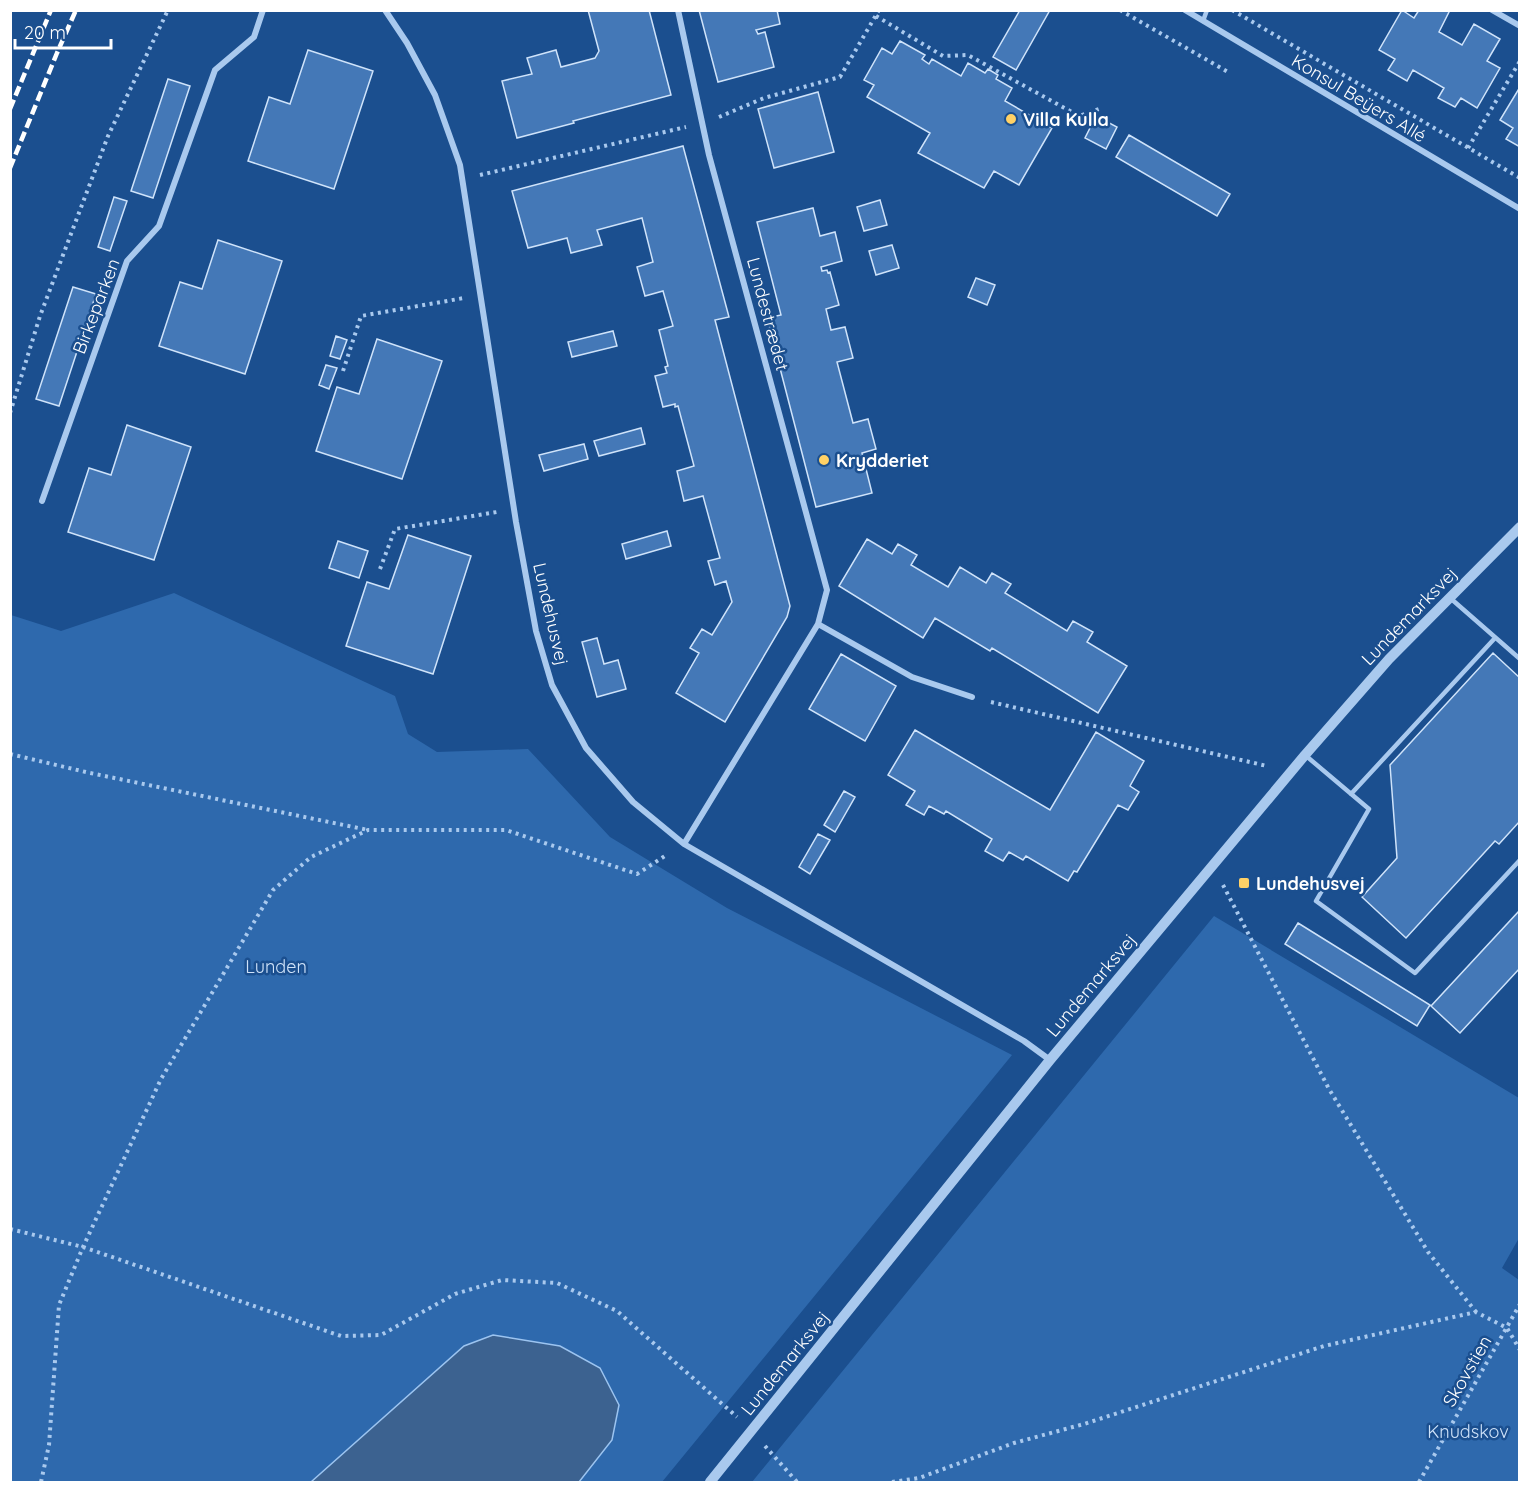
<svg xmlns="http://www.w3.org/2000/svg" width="1530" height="1493" font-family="Quicksand,sans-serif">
<rect width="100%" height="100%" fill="#1b4f8f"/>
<path fill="#2e69ad" d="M174 593 395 696 408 734 437 752 528 749 610 837 727 908 1012 1055 662 1482H579L612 1440 619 1405 600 1369 560 1346H464L311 1482H11V615L61 631Z
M1214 916 1519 1098V1238L1502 1268 1519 1280V1482H752Z"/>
<path fill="#3c6290" stroke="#9cc4f0" stroke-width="1.5" d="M493 1335 560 1346 600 1368 619 1405 612 1440 579 1482H311L464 1346Z"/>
<path fill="#4478b7" stroke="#cfe3fa" stroke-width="1.5" d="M588 10H649L671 95 573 121 574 123 517 138 502 81 532 74 527 58 556 50 561 67 595 58 599 51Z
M699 10H777L780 24 756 30 758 34 765 32 774 67 718 82Z
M1020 10H1050L1016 70 993 57Z
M1402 10 1414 18 1419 10H1450L1439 32 1462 45 1474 24 1500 39 1487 61 1500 68 1477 108 1461 98 1455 107 1438 98 1444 88 1413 70 1407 81 1388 70 1395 59 1379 50Z
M900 41 925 55 922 59 929 64 932 59 961 76 968 63 985 73 988 69 998 75 996 79 1012 88 1005 101 1052 128 1019 185 994 171 984 188 918 153 930 133 867 97 874 85 864 80 882 48 892 54Z
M308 50 373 71 334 189 248 161 269 97 290 104Z
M168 79 190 86 153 198 131 191Z
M1520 87V147L1506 139 1513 128 1500 120Z
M818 92 834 152 774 168 758 109Z
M1096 116 1117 127 1106 149 1085 138Z
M1129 135 1230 194 1217 216 1116 157Z
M683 146 729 317 715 320 790 606 787 617 725 722 676 693 699 653 690 648 702 629 712 635 732 602 726 581 715 585 708 561 720 558 703 496 684 501 677 471 694 466 678 406 675 407V404L663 407 655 376 667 373 665 367 668 366 659 330 673 326 663 291 645 296 637 267 653 262 642 218 597 230 602 245 571 253 567 238 528 248 512 191Z
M114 197 127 201 110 251 98 247Z
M880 200 887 225 864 231 857 207Z
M813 208 820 236 835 232 842 261 821 267 822 271 827 270 828 273 830 272 839 305 826 309 831 330 845 327 853 358 837 362 853 423 868 419 876 449 862 453 872 493 816 507 767 318 781 315 757 222Z
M218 240 282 261 245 374 159 346 180 282 202 289Z
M892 245 899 268 876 275 869 251Z
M976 278 995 285 987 305 968 297Z
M73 287 96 294 59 406 36 399Z
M613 331 617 346 572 357 568 342Z
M336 336 347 340 340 359 330 356Z
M377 339 442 361 402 479 316 451 337 387 359 394Z
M326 365 337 368 329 389 319 385Z
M127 425 191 447 154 560 68 532 89 468 111 475Z
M641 428 645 444 599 456 594 441Z
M584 444 588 459 544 471 539 455Z
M667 531 671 546 626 559 622 544Z
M408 535 471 556 433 674 346 646 367 582 389 589Z
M867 539 892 554 898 544 917 555 911 565 948 587 960 567 986 583 992 573 1011 584 1005 593 1067 631 1073 621 1093 632 1087 642 1127 666 1098 713 992 648 990 651 935 618 923 638 839 586Z
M338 541 368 551 359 578 329 568Z
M597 638 604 664 618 660 626 689 597 697 582 642Z
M1493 653 1520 678V821L1499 844 1495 841 1406 938 1362 897 1397 858 1390 765Z
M841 654 896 686 865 741 809 709Z
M915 730 1050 810 1096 732 1144 761 1130 786 1139 792 1128 810 1118 805 1077 872 1074 871 1068 881 1026 856 1023 860 1009 852 1003 861 985 851 992 839 946 811 944 814 929 806 924 815 906 805 915 791 888 775Z
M844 791 855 797 835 832 824 825Z
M818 834 830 840 810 874 799 867Z
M1520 910V968L1460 1033 1431 1006Z
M1298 923 1430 1005 1417 1026 1285 944Z"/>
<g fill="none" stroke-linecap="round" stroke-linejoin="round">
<path stroke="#a9c9ee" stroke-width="4" stroke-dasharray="3 4.5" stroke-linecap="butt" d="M1120 10 1228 72
M1232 10 1520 178
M876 16 943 56 968 55 1079 116 1099 109
M719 117 764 98 840 77 879 10
M1468 148 1520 61
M480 175 686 127
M343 371 361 316 464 298
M10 413 40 316 108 136 168 10
M380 569 395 529 497 512
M991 702 1267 766
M10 754 90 773 368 830
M1223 885 1329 1089 1428 1252 1476 1312
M10 1229 83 1247 341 1336 381 1335 455 1294 502 1280 557 1283 617 1311 737 1417
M765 1446 797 1482
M41 1482 49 1445 59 1305 83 1247 161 1079 273 890 311 857 368 830H506L637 874 668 854
M892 1482 919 1478 1014 1443 1084 1424 1324 1346 1476 1312 1507 1328 1520 1350
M1419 1482 1520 1304"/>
<path stroke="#a9c9ee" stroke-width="4.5" d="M1203 21 1207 10
M1449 597 1520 659
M1305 755 1369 809 1316 901 1415 973 1520 860
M1351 794 1495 638"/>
<path stroke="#a9c9ee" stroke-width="6" d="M385 10 407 43 435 95 460 165 516 522 536 631 552 685 586 748 633 802 684 844 1024 1041 1050 1060
M678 10 709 155 827 590 818 624 684 844
M1185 10 1520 209
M1492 10 1520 26
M42 501 127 261 159 226 215 70 254 37 263 10
M818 624 912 677 972 697"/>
<path stroke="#a9c9ee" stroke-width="10" d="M710 1482 1050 1060 1305 755 1389 659 1520 527"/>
<path stroke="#fff" stroke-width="4.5" stroke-dasharray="10 4.5" stroke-linecap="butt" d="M10 109 51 10
M10 168 57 53 76 10"/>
</g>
<g fill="#ffd166" stroke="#1b4f8f" stroke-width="2">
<circle cx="1011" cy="119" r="6"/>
<circle cx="824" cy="460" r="6"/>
<rect x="1238" y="877" width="12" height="12" rx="3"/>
</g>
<g text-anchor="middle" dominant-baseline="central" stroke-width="5" stroke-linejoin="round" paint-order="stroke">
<g font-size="18" fill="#fff" stroke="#1b4f8f">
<text transform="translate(1359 98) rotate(31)">Konsul Beÿers Allé</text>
<text transform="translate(96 306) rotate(-69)">Birkeparken</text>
<text transform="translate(768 314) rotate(75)">Lundestrædet</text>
<text transform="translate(551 614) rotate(77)">Lundehusvej</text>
<text transform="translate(1409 616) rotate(-46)">Lundemarksvej</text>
<text transform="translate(1091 985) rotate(-50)">Lundemarksvej</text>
<text transform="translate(785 1363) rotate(-51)">Lundemarksvej</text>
<text transform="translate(1467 1371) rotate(-60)">Skovstien</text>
</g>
<g font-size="18" font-weight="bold" fill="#fff" stroke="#1b4f8f" text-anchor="start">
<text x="1023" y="119">Villa Kulla</text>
<text x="836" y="460">Krydderiet</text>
<text x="1256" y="883">Lundehusvej</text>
</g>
<g font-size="18" fill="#cfe3fa" stroke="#1b4f8f">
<text x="276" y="966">Lunden</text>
<text x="1468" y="1431">Knudskov</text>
</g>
</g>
<rect width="1530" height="1493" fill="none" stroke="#ffffff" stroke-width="24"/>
<path d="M15 39v9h96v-9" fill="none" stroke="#ffffff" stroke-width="3"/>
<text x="24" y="39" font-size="18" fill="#ffffff" stroke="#1b4f8f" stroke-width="4.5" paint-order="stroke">20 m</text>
</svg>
